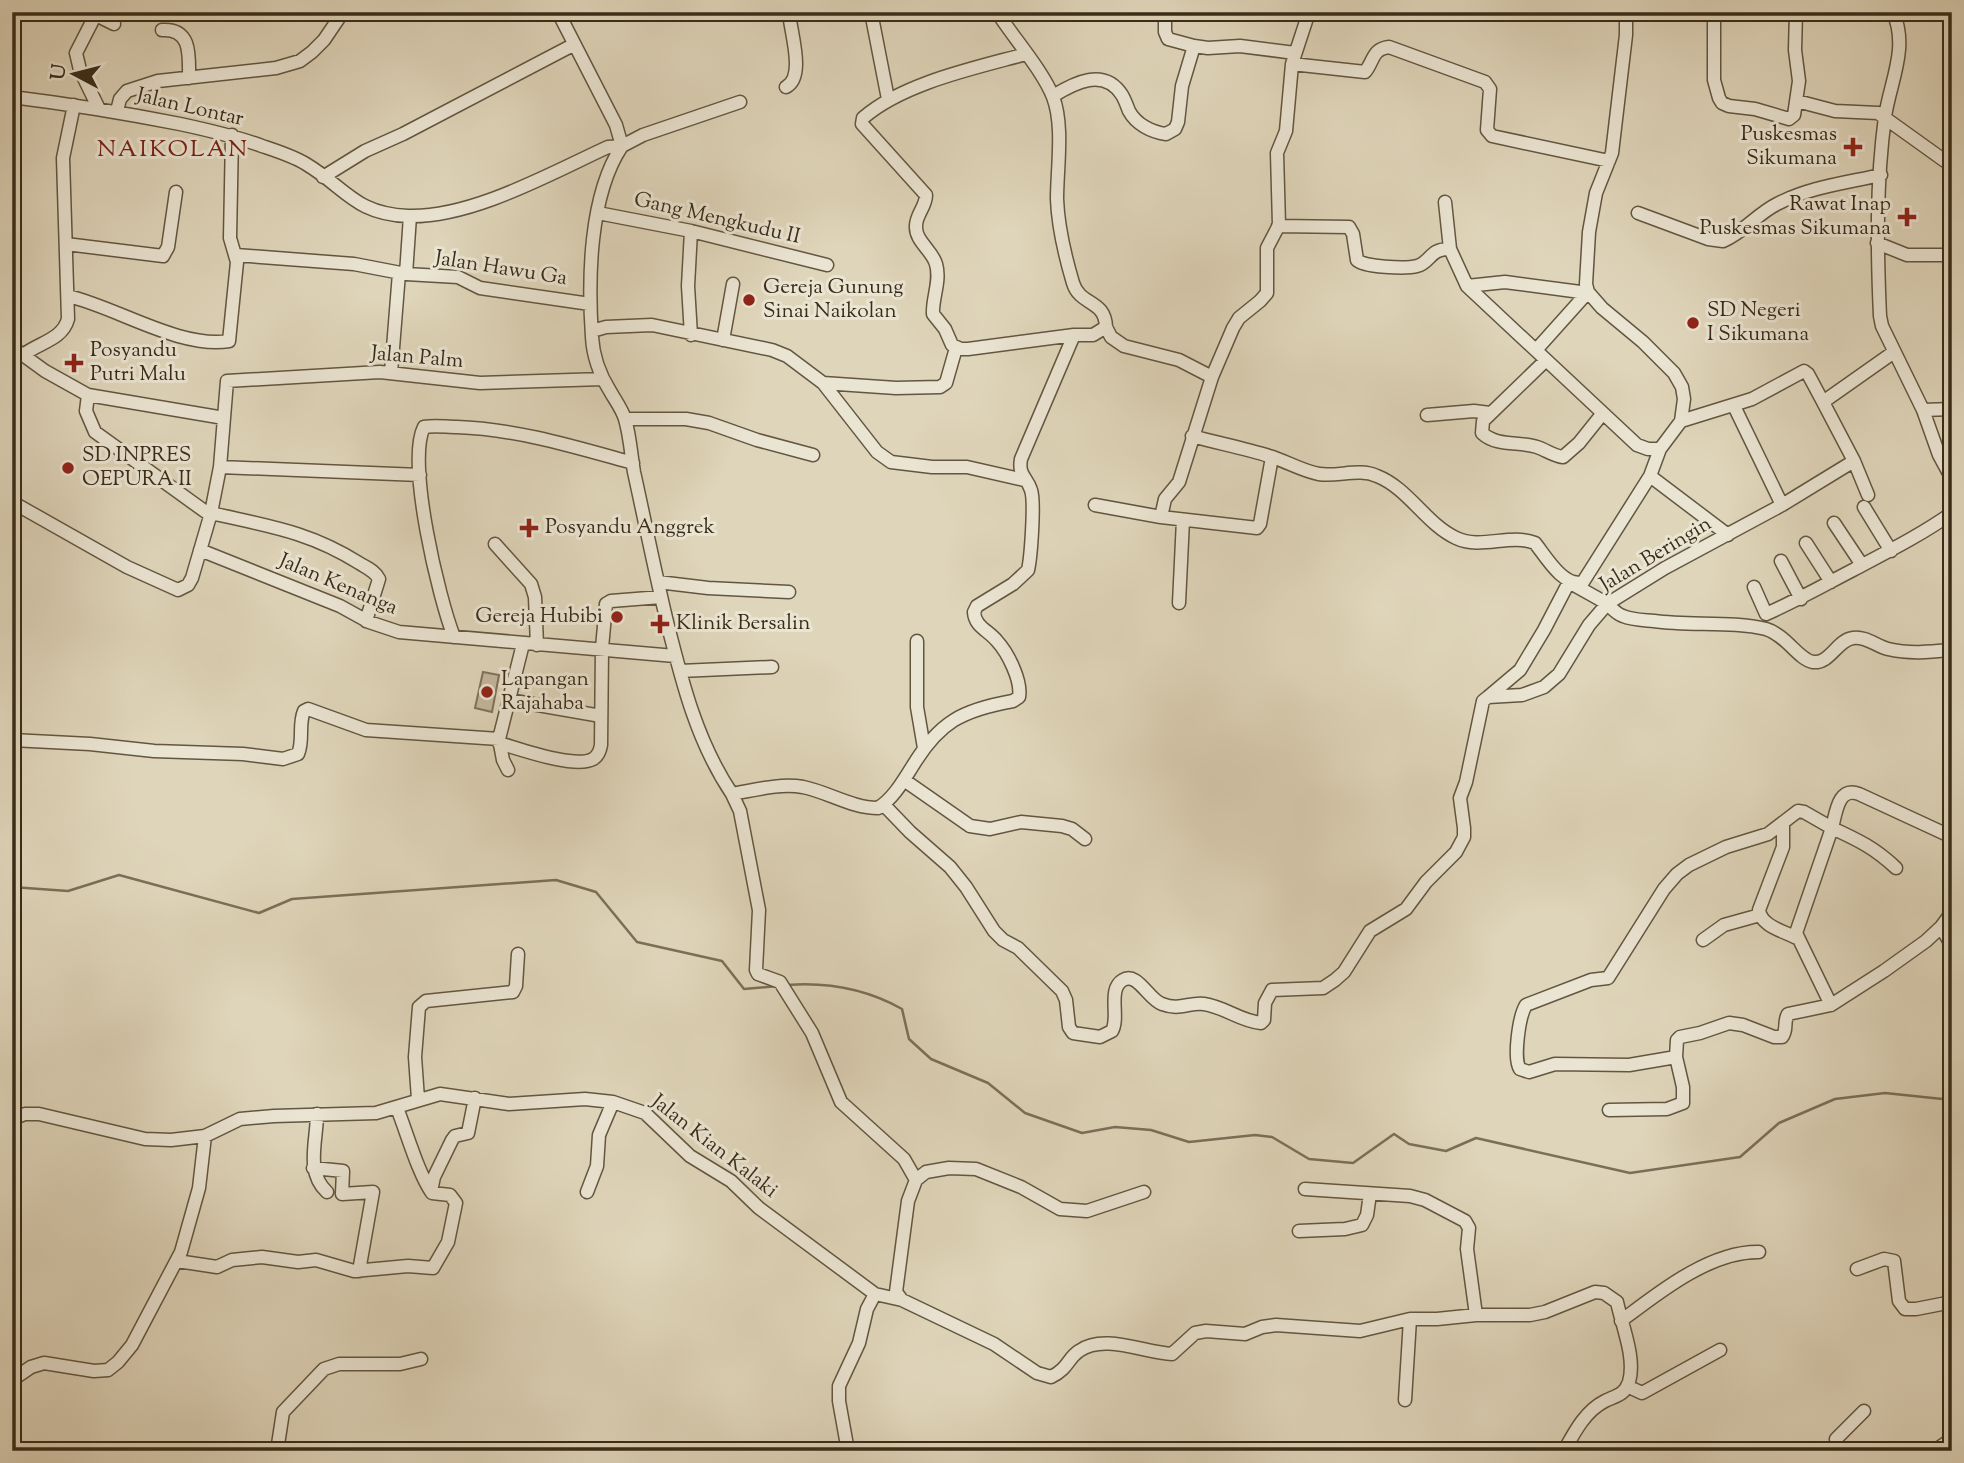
<svg xmlns="http://www.w3.org/2000/svg" width="1964" height="1463" font-family="'Sorts Mill Goudy',serif">
<rect width="100%" height="100%" fill="#dfd5ba"/>
<filter id="stains"><feTurbulence type="fractalNoise" baseFrequency=".00286" numOctaves="4"/><feColorMatrix values="0 0 0 0 .2 0 0 0 0 .09 0 0 0 0 .02 0 0 0 .5 -.17"/></filter>
<radialGradient id="worn" r=".72"><stop offset=".6" stop-color="#630" stop-opacity="0"/><stop offset="1" stop-color="#630" stop-opacity=".3"/></radialGradient>
<path fill="#c3b89f" stroke="#7e725c" stroke-width="2" d="M483 672 499 675 492 712 475 708Z"/>
<g fill="none" stroke-linecap="round" stroke-linejoin="round">
<path stroke="#7b6f59" stroke-width="2.5" d="M12 887 68 891 119 875 259 913 292 899 556 880 596 892 637 942 722 961 744 989 778 986
M788 985C829 982 866 989 902 1009L909 1039 931 1059 988 1083 1025 1113 1082 1133 1115 1127 1151 1130 1189 1142 1255 1135 1272 1137 1309 1159 1353 1163 1394 1134 1409 1144 1446 1151 1476 1138 1630 1173 1740 1157 1779 1123 1835 1099 1885 1093 1952 1100"/>
<defs>
<path id="minor" d="M97 12 76 53 80 70 99 109
M558 12 616 125 622 146
M871 12 888 99
M1165 12V32L1168 39 1194 46
M1714 12V80L1719 98 1722 103 1729 106 1755 109 1789 119 1794 115 1799 81 1795 50 1796 12
M1893 12C1909 48 1890 82 1885 117 1876 183 1877 250 1880 316L1882 326 1923 410 1939 455 1952 479
M98 16 114 24
M162 30C192 28 189 56 189 78
M1026 54C975 68 903 83 863 118L862 124 926 195C926 207 916 214 916 226 915 241 932 250 936 264 941 281 932 298 933 314L945 329 952 345 961 349H968L1074 335
M1292 64 1365 72C1374 61 1372 49 1389 47L1485 82 1490 89 1487 130 1492 136 1609 161
M786 87C806 77 790 31 789 12
M1053 96C1074 83 1104 67 1122 95 1125 100 1127 106 1129 111 1136 124 1151 132 1166 134L1175 129 1178 122 1182 86 1194 46 1208 48 1240 46 1295 53
M12 97C69 104 124 113 180 124 208 130 235 136 262 146 277 151 293 156 306 164 346 188 355 214 408 216 472 218 551 173 608 147L622 146 643 135 740 102
M1797 101 1835 111 1878 113 1945 161 1952 162
M117 111 120 99 127 91 158 81 276 68 300 61 312 52 324 40 343 12
M622 146C589 195 588 280 592 337 593 356 600 375 610 391 615 400 622 409 625 419 630 436 631 454 634 472 645 522 655 572 667 622 682 682 697 742 732 794 755 790 780 783 803 787 828 792 852 808 878 808 893 799 903 781 912 767 939 722 962 710 1013 701L1019 697C1022 681 1008 653 997 641 988 630 975 627 974 612L977 606 1013 584 1028 570C1031 557 1035 501 1031 490 1027 477 1018 476 1021 459L1074 335H1093L1106 327C1105 299 1080 306 1073 283 1065 256 1058 226 1057 199 1057 169 1064 125 1053 97 1043 71 1013 37 997 12
M323 177 365 151 403 134 573 45
M1445 202 1450 249
M598 213 691 231 827 265
M1638 213 1708 239 1723 241C1744 232 1757 214 1777 204 1810 187 1845 183 1881 175
M1278 226 1349 227 1353 234 1357 260C1363 267 1406 269 1417 266 1430 263 1430 248 1450 249L1467 286 1637 445 1648 449H1660
M691 231 688 286 691 335
M1877 243 1907 255H1952
M66 244 163 256 168 247 176 192
M236 255 354 264 406 274 410 216
M406 274 458 277 480 288 590 304
M1467 286 1505 282 1588 293
M68 296C116 307 180 349 229 341L237 262 230 238 232 135
M1106 327 1111 337 1124 346 1179 360 1212 377
M592 331 606 327 652 325 772 350 787 356 823 383 877 452 891 462 932 467H967L1024 480
M723 340 733 284
M12 347 45 371 88 395 86 411 95 432 210 515
M1536 350 1588 292
M23 355C40 342 62 340 68 319L63 158 74 105
M1546 360 1483 421 1482 433C1497 447 1519 441 1537 447 1546 450 1554 456 1563 457L1579 443 1603 413
M391 373 399 273
M823 383 896 388 940 387 946 383 956 348
M88 395 224 418
M1823 402 1854 461 1868 495
M1734 406 1782 505
M1923 410 1952 409
M1427 415 1474 411 1490 413
M625 419H686L709 423 757 440 813 455
M1681 421 1752 399 1804 371 1808 374 1823 402 1894 352
M1192 436C1217 443 1244 448 1269 456 1286 461 1302 471 1319 474 1338 477 1359 468 1377 476 1408 488 1426 524 1456 538 1481 550 1510 533 1535 543 1546 557 1564 588 1583 582L1650 476 1660 449 1681 421 1684 399 1682 387 1674 373 1643 342 1602 308 1588 292 1586 284 1589 232 1596 193 1612 153 1626 35V12
M1272 457 1260 524 1257 528 1161 517 1165 499 1179 482 1212 377 1233 328 1239 318 1260 301 1267 293V248L1279 225 1277 153 1286 131 1292 64 1309 12
M220 467 420 475
M1650 476 1728 535
M12 502 127 567 178 590 188 585 192 578 211 513 220 467 227 381 380 372 480 383 603 379
M1095 505 1161 517
M1864 507 1891 551
M211 513C267 526 308 531 359 563 367 568 375 571 379 579L366 621
M1834 523 1862 565
M1806 543 1831 582
M495 544 531 584 535 597 537 645
M200 550 340 606 369 622 399 632 675 656
M1781 561 1801 599
M658 582 708 588 789 592
M1754 587 1766 614C1796 601 1824 585 1853 570 1887 552 1921 535 1952 513
M1179 603 1183 520
M454 637C439 599 406 462 424 427 435 425 446 427 457 427 517 429 575 447 633 463
M917 641V707L924 748
M680 671 772 667
M1488 697 1520 670 1544 630 1569 582C1581 589 1594 596 1606 603 1611 607 1616 614 1623 616 1632 620 1644 620 1654 621 1689 626 1733 621 1766 629 1786 635 1799 660 1813 662 1830 664 1837 640 1853 638 1866 636 1876 646 1888 649 1909 654 1930 652 1952 650
M509 700 601 716
M12 740 90 744 154 751 243 754 283 759 298 754C304 740 298 725 304 711L308 709 366 730 499 739
M499 743C520 749 575 769 593 759 598 756 600 751 601 745L602 648 606 604 611 601 661 597
M508 770 503 760 499 739 523 644
M904 780 970 826 990 829 1021 822 1062 826 1072 829 1085 839
M732 794 740 811 759 910 756 970 758 974 780 982 812 1033 841 1102 904 1159 916 1180
M884 805 910 832 950 867 966 887 994 931 1003 940 1018 948 1062 991 1066 1000 1069 1027 1073 1033 1100 1037 1112 1031C1120 1017 1107 989 1123 980 1137 971 1149 1000 1162 1004 1180 1011 1189 1002 1204 1004 1225 1007 1240 1021 1261 1023L1264 1020 1265 1003 1272 990 1323 988 1335 980 1344 972 1370 931 1406 909 1426 882 1456 852 1464 837V828L1460 798 1466 782 1483 701 1488 697 1522 695 1544 687 1559 674 1589 625 1607 604 1665 568 1782 505 1854 461
M1783 825V847L1759 910C1761 926 1783 931 1797 938
M1896 868C1875 848 1858 840 1832 828 1836 813 1838 786 1859 794L1952 837
M1941 927 1952 946
M1703 940 1724 925 1760 915
M1831 1005 1796 933 1832 828 1804 812 1798 811 1768 834 1726 847 1689 865 1677 874 1664 889 1608 978 1591 980 1526 1005C1519 1016 1513 1059 1520 1069L1529 1072 1555 1064 1629 1065 1676 1057 1677 1040 1680 1037 1700 1033 1729 1023 1743 1025 1774 1037H1782C1788 1030 1783 1022 1788 1014L1831 1005 1884 971 1926 941 1941 927 1952 912
M418 1099 415 1057 419 1007 426 1001 513 992 516 986 518 954
M1609 1110 1667 1109 1683 1103V1087L1676 1057
M317 1114C317 1141 305 1172 327 1192
M12 1119 25 1114H39L145 1139 171 1140 205 1136 240 1119 274 1116 376 1113 440 1094 509 1104 585 1099 613 1102 645 1113 690 1156 731 1181 759 1208 875 1294 902 1300 994 1344 1037 1373 1051 1377C1069 1368 1067 1359 1079 1351 1104 1333 1145 1353 1172 1354L1195 1333 1206 1331 1245 1334 1262 1327 1276 1325 1360 1331 1410 1319H1437L1476 1315H1530L1545 1312 1595 1292 1604 1293 1617 1302C1622 1326 1636 1358 1629 1382 1625 1395 1615 1396 1605 1401 1585 1411 1574 1433 1564 1451
M313 1168 343 1171 342 1194 373 1192 359 1271
M1305 1189 1410 1196 1425 1200 1465 1221 1469 1228 1467 1249 1476 1315
M431 1191 434 1177 452 1140 455 1136 468 1133 475 1098
M587 1192 597 1166 599 1135 613 1102
M1299 1231 1345 1229 1362 1225 1367 1215 1370 1194
M177 1261 217 1267 232 1260 262 1257 298 1262 316 1260 354 1271 408 1266 433 1268 448 1242 456 1203 450 1195 432 1193C418 1173 407 1133 397 1108
M1857 1269 1884 1259 1894 1261 1899 1301 1905 1309H1916L1952 1302
M902 1300 896 1292 908 1201 916 1180 926 1172 949 1168 976 1169 1021 1187 1060 1209 1087 1211 1144 1192
M1621 1321C1658 1293 1710 1251 1759 1252
M12 1380 31 1367 44 1363 94 1371 108 1370 118 1362 132 1345 181 1252 199 1188 205 1136
M1627 1386 1642 1393 1720 1350
M1405 1400 1410 1319
M277 1451 283 1412 324 1369 339 1364H400L421 1359
M848 1451 839 1401V1386L859 1343 867 1309 875 1294
M1838 1451 1836 1439 1864 1411
M1934 1451 1952 1439"/>
</defs>
<use href="#minor" stroke="#625641" stroke-width="15"/>
<use href="#minor" stroke="#eae4d2" stroke-width="12"/>
</g>
<g fill="#8f2418" stroke="#eae4d2" stroke-width="2.5">
<path d="M1849.5 136.5h7v7h7v7h-7v7h-7v-7h-7v-7h7z"/>
<path d="M1903.5 206.5h7v7h7v7h-7v7h-7v-7h-7v-7h7z"/>
<circle cx="749" cy="300" r="7"/>
<circle cx="1693" cy="323" r="7"/>
<path d="M70.5 352.5h7v7h7v7h-7v7h-7v-7h-7v-7h7z"/>
<circle cx="68" cy="468" r="7"/>
<path d="M525.5 517.5h7v7h7v7h-7v7h-7v-7h-7v-7h7z"/>
<circle cx="617" cy="617" r="7"/>
<path d="M656.5 613.5h7v7h7v7h-7v7h-7v-7h-7v-7h7z"/>
<circle cx="487" cy="692" r="7"/>
</g>
<g text-anchor="middle" dominant-baseline="central" stroke-width="6" stroke-linejoin="round" paint-order="stroke">
<g font-size="21" fill="#392c19" stroke="#eae4d2">
<text transform="translate(190 108) rotate(13)">Jalan Lontar</text>
<text transform="translate(717 219) rotate(13)">Gang Mengkudu II</text>
<text transform="translate(501 269) rotate(9)">Jalan Hawu Ga</text>
<text transform="translate(417 358) rotate(5)">Jalan Palm</text>
<text transform="translate(1656 555) rotate(-31)">Jalan Beringin</text>
<text transform="translate(338 585) rotate(23)">Jalan Kenanga</text>
<text transform="translate(714 1147) rotate(38)">Jalan Kian Kalaki</text>
</g>
<g font-size="21" fill="#392c19" stroke="#eae4d2" text-anchor="start">
<text x="1837" y="135" text-anchor="end">Puskesmas<tspan x="1837" dy="24">Sikumana</tspan></text>
<text x="1891" y="205" text-anchor="end">Rawat Inap<tspan x="1891" dy="24">Puskesmas Sikumana</tspan></text>
<text x="763" y="288">Gereja Gunung<tspan x="763" dy="24">Sinai Naikolan</tspan></text>
<text x="1707" y="311">SD Negeri<tspan x="1707" dy="24">I Sikumana</tspan></text>
<text x="90" y="351">Posyandu<tspan x="90" dy="24">Putri Malu</tspan></text>
<text x="82" y="456">SD INPRES<tspan x="82" dy="24">OEPURA II</tspan></text>
<text x="545" y="528">Posyandu Anggrek</text>
<text x="603" y="617" text-anchor="end">Gereja Hubibi</text>
<text x="676" y="624">Klinik Bersalin</text>
<text x="501" y="680">Lapangan<tspan x="501" dy="24">Rajahaba</tspan></text>
</g>
<g font-size="24" letter-spacing="2" fill="#7a1f14" stroke="#eae4d2">
<text x="173" y="150">NAIKOLAN</text>
</g>
</g>
<rect width="1964" height="1463" fill="none" stroke="#dfd5ba" stroke-width="42"/>
<rect x="14" y="14" width="1936" height="1435" fill="none" stroke="#392c19" stroke-width="3.5"/>
<rect x="21" y="21" width="1922" height="1421" fill="none" stroke="#392c19" stroke-width="2"/>
<g transform="translate(74 74) rotate(277)" stroke="#eae4d2" stroke-width="5" paint-order="stroke">
<path d="M0-5L12 26L0 18L-12 26Z" fill="#392c19"/>
<text y="-10" font-size="19" font-weight="bold" text-anchor="middle" fill="#392c19">U</text>
</g>
<rect width="100%" height="100%" filter="url(#stains)"/>
<rect width="100%" height="100%" fill="url(#worn)"/>
</svg>
